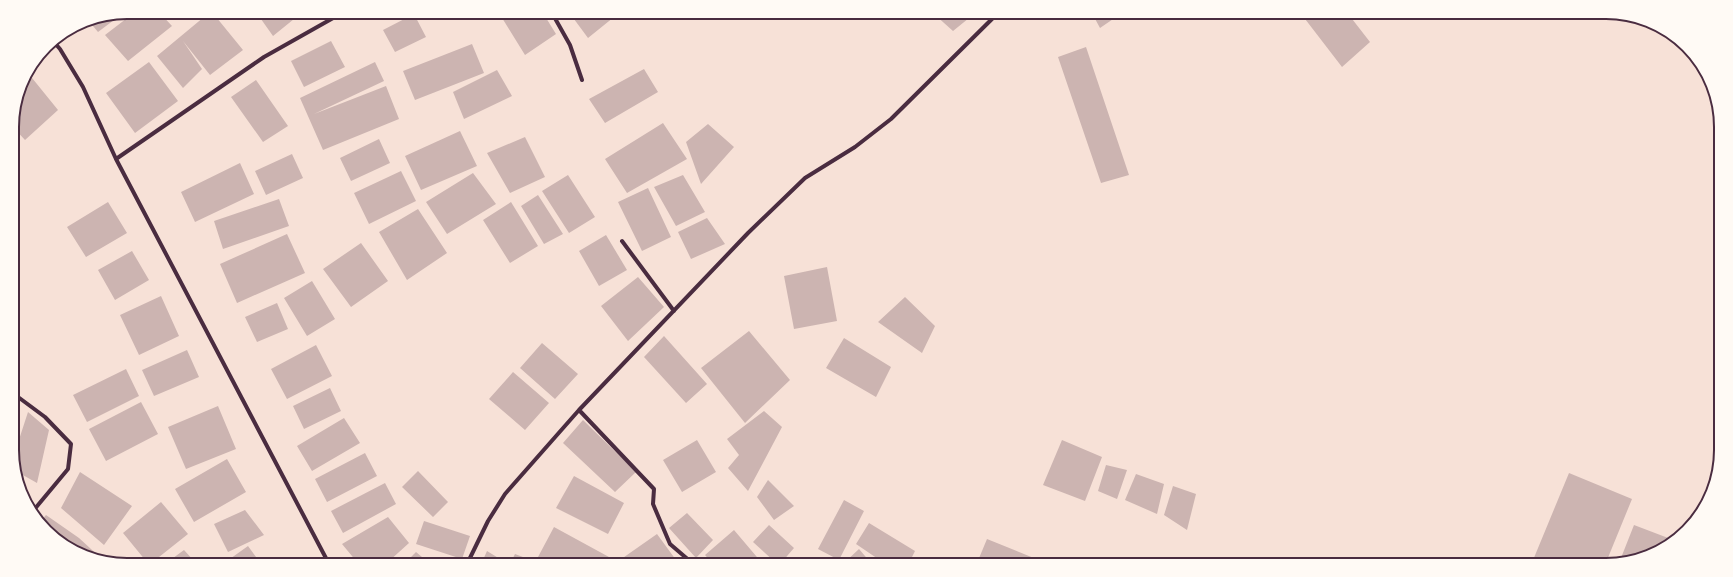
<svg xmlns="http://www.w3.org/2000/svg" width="1733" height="577" font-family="'Open Sans',sans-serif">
<rect width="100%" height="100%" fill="#f7e1d7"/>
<path fill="#ccb4b1" d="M135 12H159L172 26 128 61 105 35Z
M210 12H212L243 50 210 75 183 41 202 69 183 88 157 56Z
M256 12H289L294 19 273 36Z
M448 13H460L450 17Z
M499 13H543L556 34 525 55Z
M574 13H619L588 38 571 15Z
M116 14 118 17 98 32 88 20Z
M414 14 426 37 395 52 383 30Z
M934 14H974L953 31Z
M1093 15H1119L1100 28Z
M1302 15H1349L1370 42 1342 67Z
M331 41 345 67 304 87 291 61Z
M472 44 484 73 415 100 403 71Z
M1086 47 1129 175 1101 183 1058 57Z
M149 62 178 101 135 133 106 93Z
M375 62 384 81 314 114 386 86 399 119 323 150 300 98Z
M644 69 658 92 605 123 589 99Z
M497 70 512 96 464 119 453 92Z
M28 73 58 110 25 140 12 126V120L23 77Z
M256 80 288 126 263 142 231 97Z
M663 123 687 159 627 193 605 159Z
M708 124 734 147 701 184 686 142Z
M460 131 477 166 421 190 405 156Z
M525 137 545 177 510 193 487 153Z
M379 139 390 163 351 181 340 158Z
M292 154 303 178 266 195 255 171Z
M240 163 254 194 195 222 181 192Z
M401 171 416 201 369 224 354 193Z
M473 173 496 204 447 234 426 202Z
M568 175 595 217 569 233 542 191Z
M683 175 705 212 676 226 654 187Z
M648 188 671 237 642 251 618 202Z
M538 195 563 234 544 244 521 206Z
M279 199 289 226 223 249 214 221Z
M108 202 127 233 86 257 67 227Z
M511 202 538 246 510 263 483 220Z
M418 209 447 253 407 280 379 232Z
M707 218 725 244 691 259 678 232Z
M287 234 305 273 237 303 220 264Z
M606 235 627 270 599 286 579 251Z
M361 243 388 281 351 307 323 269Z
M132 251 149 280 115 300 98 270Z
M827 267 837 321 794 329 784 276Z
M638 277 664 307 628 341 601 306Z
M312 281 335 319 307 336 284 298Z
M161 296 179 336 139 355 120 315Z
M905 297 935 326 922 353 878 322Z
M277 303 288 329 257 342 245 317Z
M749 331 790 380 745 423 701 368Z
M664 336 707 384 686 403 644 357Z
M844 338 891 367 876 397 826 368Z
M542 343 578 374 555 399 520 368Z
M316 345 332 376 287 399 271 369Z
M187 350 199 377 154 396 142 370Z
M126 369 139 396 87 422 73 395Z
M513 372 549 403 525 430 489 399Z
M330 388 341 411 304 429 293 406Z
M141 402 158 434 106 461 89 429Z
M218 406 236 449 186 469 168 427Z
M764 411 782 427 748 491 728 468 739 455 727 439Z
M28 412 49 430 37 483 14 470V455Z
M344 418 360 443 312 471 297 446Z
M583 420 636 472 615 492 563 443Z
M697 440 716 472 682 492 663 460Z
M1062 440 1102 457 1085 501 1043 485Z
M365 453 377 476 327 502 315 479Z
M227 459 246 492 194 522 175 489Z
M1106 465 1127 470 1117 499 1098 491Z
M418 471 448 502 433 517 402 487Z
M80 472 132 506 104 545 61 508Z
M1569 473 1632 499 1605 565H1531Z
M1136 474 1164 484 1157 514 1125 500Z
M574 476 624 503 608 534 556 508Z
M768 480 794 506 774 520 757 497Z
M385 483 396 504 343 533 331 511Z
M1173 486 1196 494 1187 530 1164 515Z
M844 500 864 511 839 560 818 549Z
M161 502 188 534 154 561H146L123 533Z
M245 510 264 535 228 552 214 524Z
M687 513 713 540 696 558 669 528Z
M46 515 79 538 104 561H97L41 526 39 523Z
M388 517 409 543 388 562H357L342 544Z
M424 521 470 536 462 559 416 544Z
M869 523 915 551 909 563H884L856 544Z
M769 525 794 548 781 563H776L753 542Z
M1634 525 1676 541 1619 563Z
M554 527 609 557 607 562H547L538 557Z
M734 530 762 563H712L705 555Z
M657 534 676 560 672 562H617Z
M987 539 1046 563H977Z
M248 546 259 561H227Z
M859 549 871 563H844Z
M184 550 194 561H169Z
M487 551 500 559 499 562H482Z
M416 552 428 562H406Z
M515 554 536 562H511Z"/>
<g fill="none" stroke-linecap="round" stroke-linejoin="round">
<path stroke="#4a2c40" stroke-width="4" d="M552 13 570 45 582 80
M53 41 60 49 83 87 116 159 328 562
M116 159 264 57 342 13
M622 241 674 311
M14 394 45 417 71 444 68 469 33 511
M579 410 654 489 653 504 670 544 691 562
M468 562 488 521 505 494 579 410 748 233 805 178 855 147 891 119 997 14"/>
</g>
<path d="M0 0H1733V577H0ZM127 19H1606A108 108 0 0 1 1714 127V450A108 108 0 0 1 1606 558H127A108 108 0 0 1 19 450V127A108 108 0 0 1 127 19Z" fill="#fffaf5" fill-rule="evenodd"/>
<path fill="none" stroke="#4a2c40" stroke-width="2" d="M127 19H1606A108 108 0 0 1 1714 127V450A108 108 0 0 1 1606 558H127A108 108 0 0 1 19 450V127A108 108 0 0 1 127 19Z"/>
</svg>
